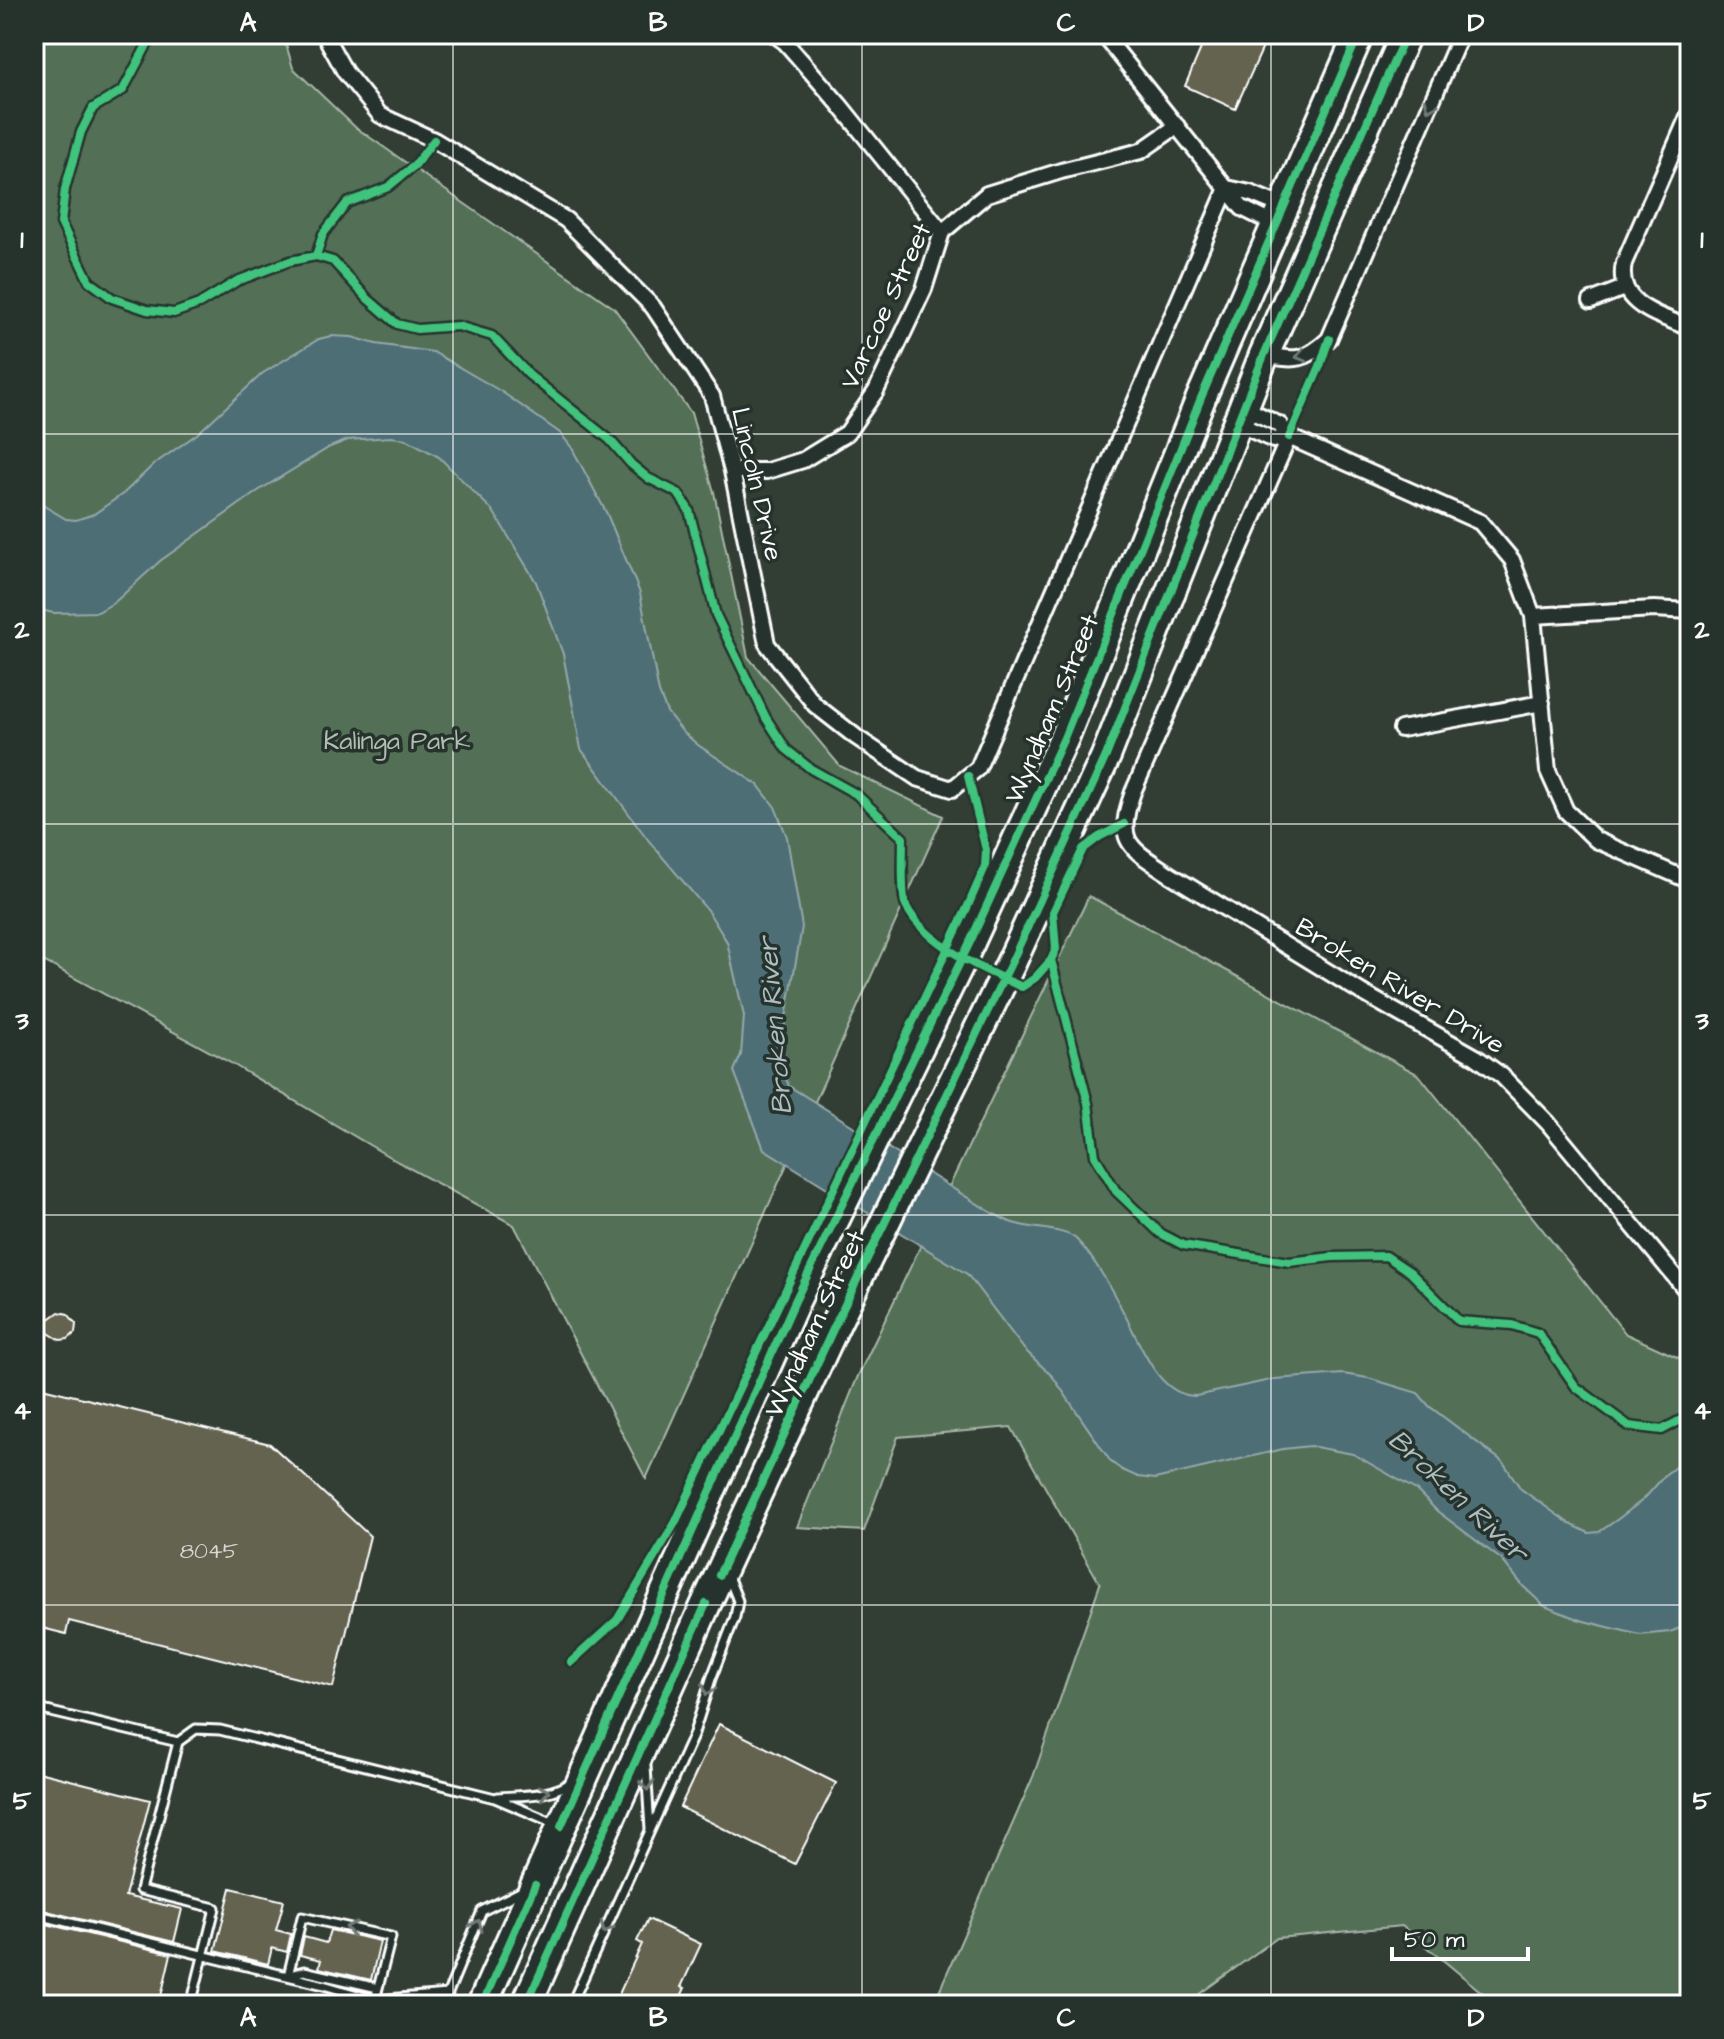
<svg xmlns="http://www.w3.org/2000/svg" width="1724" height="2039" font-family="'Architects Daughter',sans-serif">
<rect width="100%" height="100%" fill="#323d34"/>
<filter id="ink" filterUnits="userSpaceOnUse"><feTurbulence type="fractalNoise" baseFrequency=".0125" numOctaves="2"/><feDisplacementMap in="SourceGraphic" scale="16" xChannelSelector="R" yChannelSelector="G"/><feConvolveMatrix kernelMatrix="1 2 1 2 8 2 1 2 1" color-interpolation-filters="sRGB"/></filter>
<g filter="url(#ink)">
<path fill="#536f56" stroke="#a9b7aa" stroke-width="2" d="M34 34H283L293 68 355 127 614 308 691 413 714 492 748 657 840 766 943 816 646 1479 514 1225 398 1162 229 1062 34 956Z
M1089 896 1419 1075 1626 1334 1690 1363V2005H1497L1402 1926 1277 1938 1184 2005H933L1033 1777 1100 1584 1011 1427 898 1437 864 1531 797 1527 858 1376Z"/>
<path fill="#4e6e74" stroke="#95a8ac" stroke-width="2" d="M331 336 352 337 376 344 433 352 502 392 560 433 572 448 607 514 640 593 659 693 667 712 683 732 698 745 758 785 775 807 787 837 802 927 781 1046V1066L789 1086 994 1214C999 1216 1005 1220 1010 1222 1027 1229 1064 1228 1076 1239 1095 1258 1114 1294 1126 1317 1141 1345 1158 1396 1196 1396L1275 1379 1343 1374 1368 1378 1418 1393 1429 1406 1503 1462 1521 1489 1570 1524 1589 1533 1599 1532 1618 1519 1644 1499 1666 1474 1690 1456V1624L1670 1632 1640 1635 1580 1620 1544 1606 1523 1586 1502 1560 1437 1511 1416 1490 1353 1454 1310 1446 1283 1449 1155 1479 1138 1477 1122 1470 1111 1462 1053 1377 1024 1349 967 1274 764 1149 734 1071 741 1055 744 1016 727 942 708 911 649 841 581 749 563 654 536 582 493 511 439 457 406 439 391 437 348 440 330 447 258 491 160 561 115 602 98 612 53 613 34 608V500L66 519 76 520 94 514 124 493 153 465 197 434 263 373 319 339Z"/>
<path fill="#64634f" stroke="#fff" stroke-width="2" d="M1207 34H1269L1235 109 1185 86Z
M34 1310 48 1320 59 1312 68 1314 76 1324 75 1333 68 1339 60 1340 45 1331 34 1339Z
M34 1386 270 1444 370 1536 333 1687 69 1621 66 1634 34 1626Z
M719 1724 836 1783 795 1864 680 1807Z
M34 1771 150 1800 125 1896 182 1909 174 1942 34 1908Z
M231 1888 284 1901 276 1930 291 1934 287 1952 272 1948 268 1964 215 1951Z
M648 1919 701 1944 681 1987 685 1988 677 2005H614L642 1944 637 1941Z
M34 1921 171 1954 159 2005H34Z
M330 1930 380 1941 371 1980 319 1968 321 1960 300 1955 304 1937 326 1943Z"/>
<g fill="none" stroke-linecap="round" stroke-linejoin="round">
<defs>
<path id="lane" d="M34 1708 178 1742 140 1890 215 1908 191 2005
M178 1742 196 1729 220 1730 495 1798 554 1823
M646 1766 650 1829
M498 1797C521 1795 551 1797 570 1782
M34 1914 320 1984 375 2000 381 2005
M290 1975 304 1971 378 1988
M288 1976 302 1917 391 1937 375 2000
M375 2000 448 1994
M443 2005 482 1911 522 1891
M571 2005 693 1736 711 1679 735 1617 738 1601 730 1581 725 1578"/>
<path id="street" d="M324 34 345 72 380 115 434 140 566 220 653 307 712 396 732 471 767 644 815 705 856 737 917 778 952 789 978 768 1227 188
M774 34 785 42 839 104 942 232
M1103 34 1242 208 1276 225
M1690 112 1624 263C1615 305 1659 315 1690 328
M1227 188 1250 193 1284 207
M1591 301 1624 288
M1264 355C1296 361 1305 361 1329 339L1461 34
M1243 407 1280 425 1289 437 1480 522 1512 560 1533 616 1548 771 1566 811 1596 840 1690 881
M1236 423 1274 440 1289 437
M1289 437 1133 792C1115 843 1129 847 1169 874L1361 992 1476 1057 1502 1076 1548 1123 1690 1295
M732 471H767L803 460 847 433 876 391 924 289 942 232 987 194 1061 171 1141 151 1177 126
M1533 616 1654 609 1690 611
M1401 729 1542 703"/>
<path id="highway" d="M482 2005 795 1301 971 940 1064 738 1201 398 1359 34
M526 2005 706 1604 835 1325 1012 961 1106 756 1264 355 1406 34"/>
</defs>
<use href="#lane" stroke="#fff" stroke-width="13"/>
<use href="#street" stroke="#fff" stroke-width="20"/>
<use href="#highway" stroke="#fff" stroke-width="34"/>
<use href="#lane" stroke="#26332d" stroke-width="7"/>
<use href="#street" stroke="#26332d" stroke-width="14"/>
<use href="#highway" stroke="#26332d" stroke-width="28"/>
<defs>
<path id="cycleway" d="M158 34 147 45 123 90 93 108 81 132 65 189 61 223 89 281 112 298 147 310 174 313 199 304 237 281 290 261 316 256 333 261 368 299 397 324 417 329 458 326 492 336 529 375 610 440 631 464 648 478 678 493 689 510 716 615 766 718 786 749 811 769 856 794 903 838C903 851 901 897 906 906 926 945 984 970 1022 987L1035 978 1051 960 1056 949 1053 912 1083 849 1099 837 1124 824
M316 256 323 234 347 203 388 187 415 165 434 140
M1289 437 1320 366 1329 339
M1051 960 1088 1103 1095 1156 1116 1191 1160 1233 1183 1245 1289 1262 1332 1257 1386 1256 1410 1272 1459 1321 1512 1325 1538 1333 1576 1387 1629 1426 1662 1430 1690 1415
M719 1575 835 1325 1012 961 1106 756 1264 355 1406 34
M571 1662 617 1620 675 1523 967 908 985 867 986 850 968 776
M561 1826 795 1301 971 940 1064 738 1201 398 1359 34
M482 2005 535 1885
M526 2005 706 1604"/>
</defs>
<use href="#cycleway" stroke="#26332d" stroke-width="13"/>
<use href="#cycleway" stroke="#40c37c" stroke-width="8"/>
</g>
<defs><path id="oneway-chevron" d="M-2-3.5L2.5 0L-2 3.5" fill="none" stroke-width="1.6" stroke-linecap="round" stroke-linejoin="round" transform="scale(2)"/></defs>
<g stroke="#727a76">
<use href="#oneway-chevron" transform="translate(1430 106) rotate(113)"/>
<use href="#oneway-chevron" transform="translate(1301 356) rotate(164)"/>
<use href="#oneway-chevron" transform="translate(708 1690) rotate(108)"/>
<use href="#oneway-chevron" transform="translate(647 1785) rotate(86)"/>
<use href="#oneway-chevron" transform="translate(544 1792) rotate(-10)"/>
<use href="#oneway-chevron" transform="translate(477 1925) rotate(-67)"/>
<use href="#oneway-chevron" transform="translate(351 1928) rotate(-167)"/>
<use href="#oneway-chevron" transform="translate(606 1928) rotate(114)"/>
</g>
</g>
<path fill="none" stroke="#fff" stroke-width="2" stroke-opacity="0.55" d="M453 34V2005M862 34V2005M1271 34V2005M34 434H1690M34 824H1690M34 1215H1690M34 1605H1690"/>
<g text-anchor="middle" dominant-baseline="central" stroke-width="7" stroke-linejoin="round" paint-order="stroke">
<g font-size="22" fill="#d8d8d3">
<text x="209" y="1551">8045</text>
</g>
<g font-size="26" fill="#fff" stroke="#26332d">
<text transform="translate(886 306) rotate(-65)">Varcoe Street</text>
<text transform="translate(757 484) rotate(77)">Lincoln Drive</text>
<text transform="translate(1052 709) rotate(-67)">Wyndham Street</text>
<text transform="translate(1400 986) rotate(31)">Broken River Drive</text>
<text transform="translate(815 1324) rotate(-65)">Wyndham Street</text>
</g>
<g font-size="26" fill="#b2beb3" stroke="#26332d">
<text x="397" y="741">Kalinga Park</text>
</g>
<g font-size="28" font-style="italic" fill="#afbec0" stroke="#26332d">
<text transform="translate(775 1026) rotate(-95)">Broken River</text>
<text transform="translate(1458 1496) rotate(43)">Broken River</text>
</g>
</g>
<rect width="1724" height="2039" fill="none" stroke="#26332d" stroke-width="88"/>
<path d="M1392 1947v12h136v-12" fill="none" stroke="#ffffff" stroke-width="4"/>
<text x="1404" y="1947" font-size="24" fill="#ffffff" stroke="#26332d" stroke-width="6" paint-order="stroke">50 m</text>
<rect x="44" y="44" width="1636" height="1951" fill="none" stroke="#fff" stroke-width="3"/>
<g font-size="26" text-anchor="middle" font-weight="bold" fill="#fff">
<text x="248" y="31">A</text>
<text x="658" y="31">B</text>
<text x="1066" y="31">C</text>
<text x="1476" y="31">D</text>
<text x="22" y="248">1</text>
<text x="1702" y="248">1</text>
<text x="22" y="638">2</text>
<text x="1702" y="638">2</text>
<text x="22" y="1029">3</text>
<text x="1702" y="1029">3</text>
<text x="22" y="1419">4</text>
<text x="1702" y="1419">4</text>
<text x="22" y="1809">5</text>
<text x="1702" y="1809">5</text>
<text x="248" y="2026">A</text>
<text x="658" y="2026">B</text>
<text x="1066" y="2026">C</text>
<text x="1476" y="2026">D</text>
</g>
</svg>
